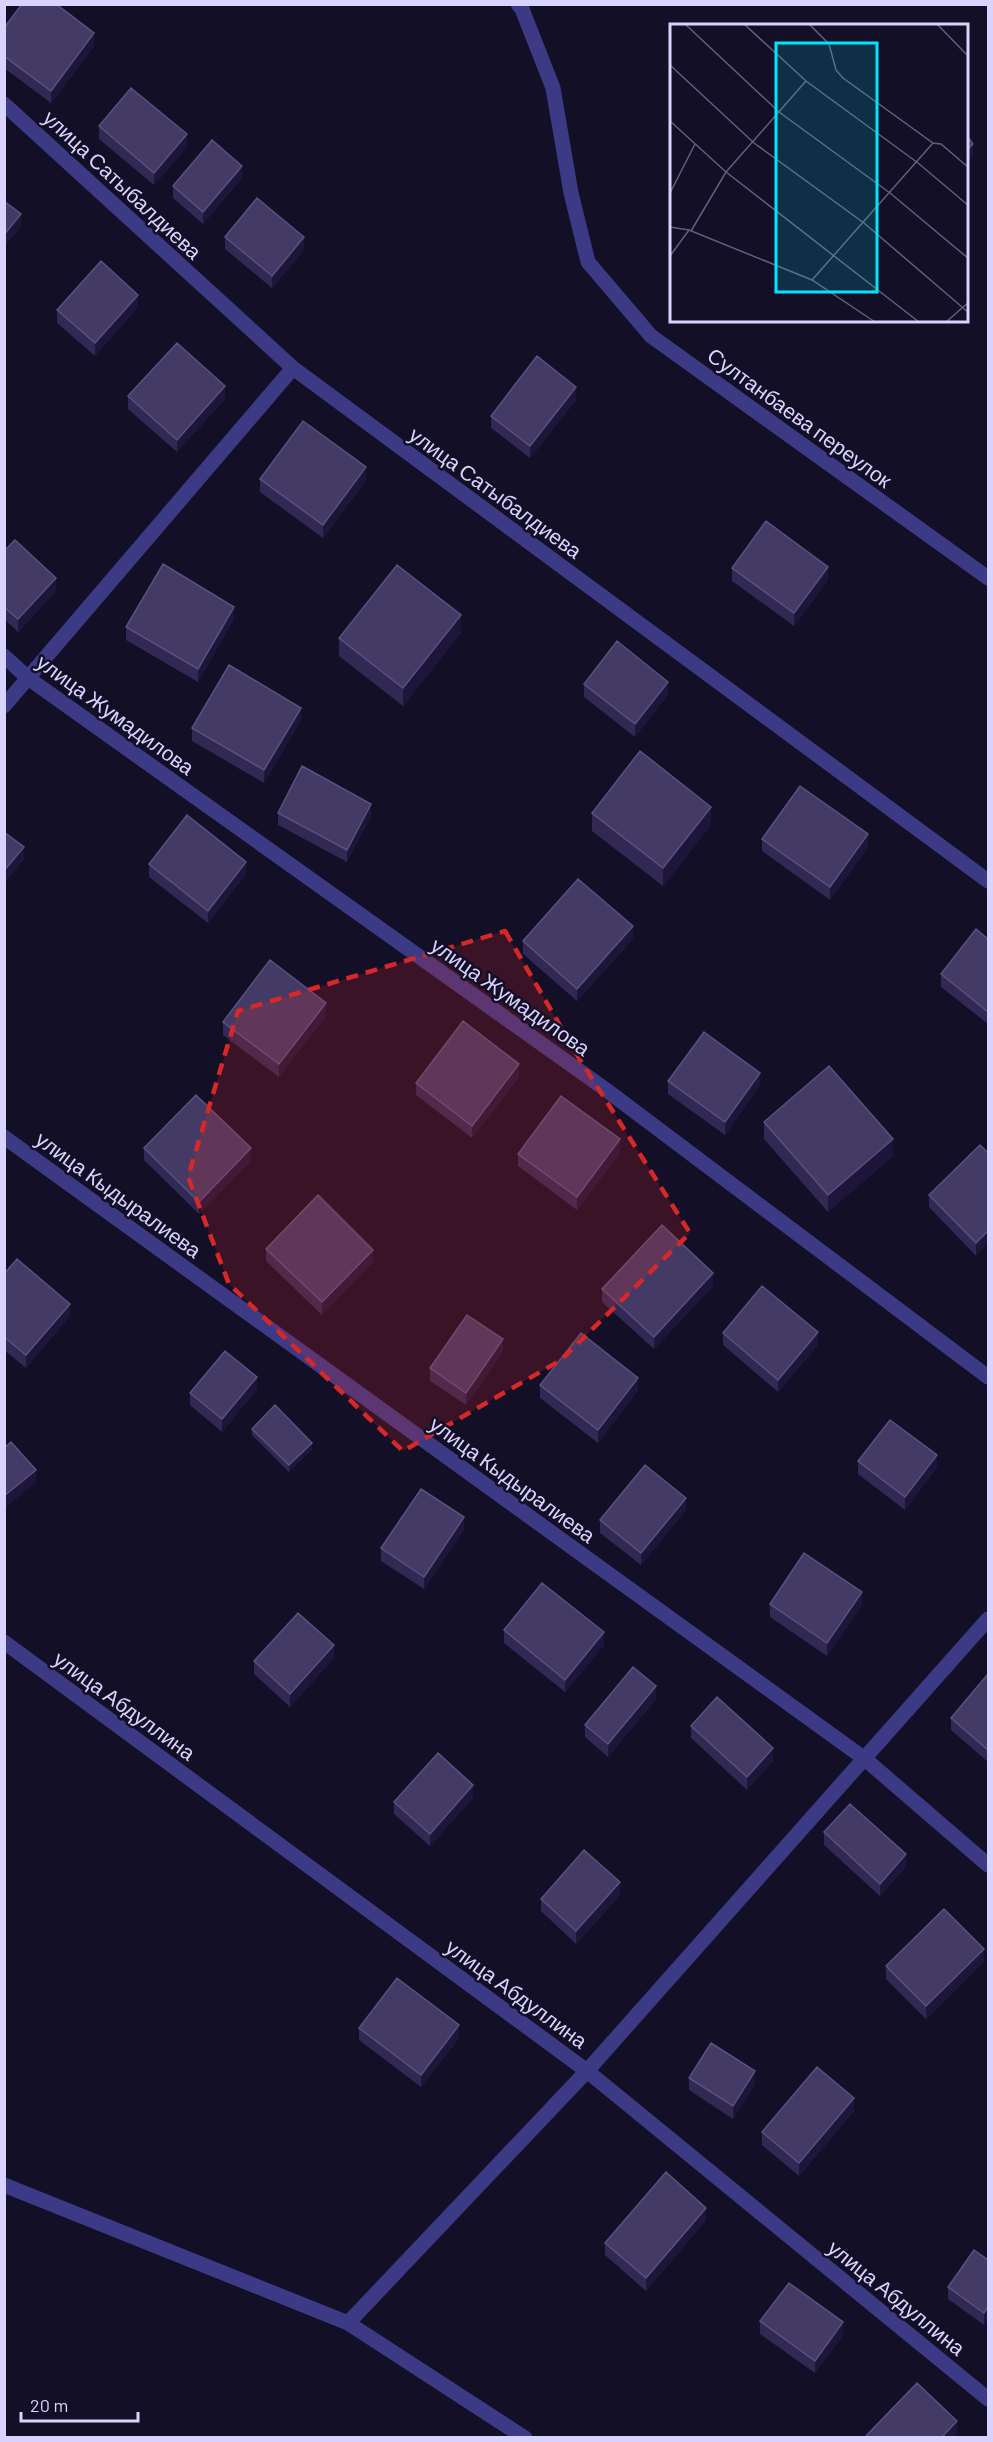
<svg xmlns="http://www.w3.org/2000/svg" width="993" height="2442" font-family="Barlow,sans-serif">
<rect width="100%" height="100%" fill="#130f26"/>
<g fill="none" stroke-linecap="round" stroke-linejoin="round">
<path stroke="#3d3a85" stroke-width="15" d="M518 4 522 9 553 88 571 193 588 262 651 336 988 578
M4 104 293 368 988 881
M4 656 28 678 605 1089 988 1377
M4 706 293 368
M4 1137 865 1759 988 1865
M4 1642 587 2071 988 2399
M4 2185 348 2323 525 2438
M348 2323 587 2071 988 1619"/>
</g>
<path fill="#312854" d="M4 28 94 46 51 103 4 68Z
M99 126 187 147 154 185 99 139Z
M242 178 203 224 173 198V186Z
M225 237 304 250 272 288 225 249Z
M138 307 95 356 57 323V310Z
M128 396 225 399 177 452 128 409Z
M576 400 530 458 491 428V416Z
M260 479 366 480 323 538 260 492Z
M4 551 56 591 18 632 4 619Z
M732 568 828 580 794 626 732 581Z
M234 619 198 682 126 640V627Z
M461 633 403 706 339 656V638Z
M584 684 668 694 635 737 584 697Z
M301 720 264 783 192 741V728Z
M278 813 371 816 347 862 278 825Z
M592 813 711 825 663 886 592 831Z
M762 839 868 847 830 900 762 851Z
M149 864 246 874 208 923 149 877Z
M633 939 577 1001 523 954V941Z
M988 939V1024L941 987V974Z
M326 1016 279 1077 223 1035V1022Z
M519 1077 472 1138 416 1095V1083Z
M668 1081 760 1085 725 1135 668 1094Z
M764 1122 893 1156 828 1212 764 1139Z
M144 1148 251 1161 199 1214 144 1160Z
M620 1152 577 1210 518 1166V1154Z
M988 1153 976 1256 929 1207V1195Z
M266 1249 373 1262 322 1315 266 1261Z
M4 1274 70 1316 26 1368 4 1350Z
M713 1286 654 1349 602 1302V1289Z
M723 1333 818 1345 778 1392 723 1345Z
M503 1352 466 1405 430 1381V1368Z
M540 1385 638 1390 598 1443 540 1398Z
M257 1389 222 1432 190 1405V1393Z
M252 1429 312 1449 289 1472 252 1435Z
M858 1461 937 1467 905 1510 858 1474Z
M686 1510 641 1565 600 1533V1520Z
M464 1530 424 1589 381 1561V1548Z
M770 1604 862 1605 827 1656 770 1617Z
M504 1630 604 1645 565 1692 504 1643Z
M334 1658 290 1707 254 1674V1661Z
M988 1674V1762L951 1730V1718Z
M656 1699 608 1757 585 1737V1725Z
M691 1726 773 1761 747 1790 691 1738Z
M473 1798 430 1846 394 1814V1802Z
M824 1832 906 1867 880 1896 824 1845Z
M620 1895 576 1944 541 1911V1899Z
M984 1961 926 2019 886 1979V1966Z
M359 2028 459 2038 421 2087 359 2040Z
M689 2078 755 2084 733 2119 689 2090Z
M854 2111 799 2176 762 2145V2132Z
M706 2220 646 2291 605 2255V2243Z
M988 2260V2319L984 2325 948 2299V2287Z
M760 2321 843 2335 815 2373 760 2334Z"/>
<path fill="#1d163a" d="M94 33V46L51 103V91Z
M187 134V147L154 185V173Z
M973 144V157L968 161V149Z
M242 166V178L203 224V212Z
M21 214V227L4 247V235Z
M304 237V250L272 288V276Z
M138 295V307L95 356V343Z
M225 386V399L177 452V440Z
M576 387V400L530 458V446Z
M366 467V480L323 538V525Z
M828 567V580L794 626V613Z
M56 578V591L18 632V619Z
M234 607V619L198 682V669Z
M461 615V633L403 706V688Z
M668 682V694L635 737V724Z
M301 708V720L264 783V770Z
M371 804V816L347 862V850Z
M711 807V825L663 886V868Z
M868 834V847L830 900V887Z
M24 847V860L4 884V871Z
M246 862V874L208 923V911Z
M633 926V939L577 1001V989Z
M326 1003V1016L279 1077V1064Z
M519 1064V1077L472 1138V1126Z
M760 1073V1085L725 1135V1122Z
M620 1139V1152L577 1210V1197Z
M893 1139V1156L828 1212V1195Z
M251 1148V1161L199 1214V1202Z
M988 1231V1243L976 1256V1243Z
M373 1250V1262L322 1315V1302Z
M713 1273V1286L654 1349V1337Z
M70 1304V1316L26 1368V1355Z
M818 1332V1345L778 1392V1380Z
M503 1339V1352L466 1405V1393Z
M257 1377V1389L222 1432V1419Z
M638 1378V1390L598 1443V1430Z
M312 1443V1449L289 1472V1465Z
M937 1455V1467L905 1510V1497Z
M36 1470V1482L4 1509V1496Z
M686 1498V1510L641 1565V1553Z
M464 1517V1530L424 1589V1577Z
M862 1592V1605L827 1656V1643Z
M604 1632V1645L565 1692V1680Z
M334 1645V1658L290 1707V1694Z
M656 1686V1699L608 1757V1744Z
M773 1748V1761L747 1790V1777Z
M473 1785V1798L430 1846V1834Z
M906 1854V1867L880 1896V1884Z
M620 1882V1895L576 1944V1931Z
M984 1949V1961L926 2019V2006Z
M459 2025V2038L421 2087V2075Z
M755 2071V2084L733 2119V2106Z
M854 2098V2111L799 2176V2163Z
M706 2208V2220L646 2291V2278Z
M988 2307V2319L984 2325V2313Z
M843 2322V2335L815 2373V2361Z
M957 2421V2434L953 2438H941Z"/>
<path fill="#433a66" stroke="#5a527e" stroke-width="1.5" d="M22 4H56L94 33 51 91 4 56V28Z
M131 88 187 134 154 173 99 126Z
M968 137 973 144 968 149Z
M212 140 242 166 203 212 173 186Z
M257 198 304 237 272 276 225 237Z
M4 201 21 214 4 235Z
M101 261 138 295 95 343 57 310Z
M177 343 225 386 177 440 128 396Z
M537 356 576 387 530 446 491 416Z
M303 421 366 467 323 525 260 479Z
M766 521 828 567 794 613 732 568Z
M15 540 56 578 18 619 4 607V551Z
M163 564 234 607 198 669 126 627Z
M397 565 461 615 403 688 339 638Z
M617 641 668 682 635 724 584 684Z
M229 665 301 708 264 770 192 728Z
M640 751 711 807 663 868 592 813Z
M302 766 371 804 347 850 278 813Z
M800 786 868 834 830 887 762 839Z
M187 815 246 862 208 911 149 864Z
M4 832 24 847 4 871Z
M578 879 633 926 577 989 523 941Z
M976 929 988 939V1012L941 974Z
M270 960 326 1003 279 1064 223 1022Z
M463 1021 519 1064 472 1126 416 1083Z
M704 1032 760 1073 725 1122 668 1081Z
M829 1066 893 1139 828 1195 764 1122Z
M196 1095 251 1148 199 1202 144 1148Z
M561 1096 620 1139 577 1197 518 1154Z
M980 1145 988 1153V1231L976 1243 929 1195Z
M318 1195 373 1250 322 1302 266 1249Z
M662 1225 713 1273 654 1337 602 1289Z
M17 1259 70 1304 26 1355 4 1337V1274Z
M762 1286 818 1332 778 1380 723 1333Z
M467 1315 503 1339 466 1393 430 1368Z
M581 1333 638 1378 598 1430 540 1385Z
M225 1351 257 1377 222 1419 190 1393Z
M275 1405 312 1443 289 1465 252 1429Z
M890 1420 937 1455 905 1497 858 1461Z
M11 1442 36 1470 4 1496V1448Z
M645 1465 686 1498 641 1553 600 1520Z
M421 1489 464 1517 424 1577 381 1548Z
M804 1553 862 1592 827 1643 770 1604Z
M542 1583 604 1632 565 1680 504 1630Z
M298 1613 334 1645 290 1694 254 1661Z
M633 1667 656 1686 608 1744 585 1725Z
M988 1674V1750L951 1718Z
M717 1697 773 1748 747 1777 691 1726Z
M438 1753 473 1785 430 1834 394 1802Z
M850 1804 906 1854 880 1884 824 1832Z
M584 1850 620 1882 576 1931 541 1899Z
M944 1909 984 1949 926 2006 886 1966Z
M397 1978 459 2025 421 2075 359 2028Z
M711 2043 755 2071 733 2106 689 2078Z
M817 2067 854 2098 799 2163 762 2132Z
M666 2172 706 2208 646 2278 605 2243Z
M974 2250 988 2260V2307L984 2313 948 2287Z
M789 2283 843 2322 815 2361 760 2321Z
M917 2383 957 2421 941 2438H864Z"/>
<path fill="#d62828" fill-opacity="0.2" stroke="#d62828" stroke-width="4.5" stroke-dasharray="12 8" stroke-linejoin="round" d="M505 931 579 1058 690 1233 561 1360 403 1451 229 1284 188 1177 238 1011Z"/>
<g text-anchor="middle" dominant-baseline="central" stroke-width="5" stroke-linejoin="round" paint-order="stroke">
<g font-size="21" fill="#d9d4ff" stroke="#130f26">
<text transform="translate(123 184) rotate(43)">улица Сатыбалдиева</text>
<text transform="translate(800 417) rotate(36)">Султанбаева переулок</text>
<text transform="translate(496 492) rotate(36)">улица Сатыбалдиева</text>
<text transform="translate(116 714) rotate(36)">улица Жумадилова</text>
<text transform="translate(511 996) rotate(35)">улица Жумадилова</text>
<text transform="translate(119 1194) rotate(36)">улица Кыдыралиева</text>
<text transform="translate(513 1479) rotate(36)">улица Кыдыралиева</text>
<text transform="translate(125 1705) rotate(36)">улица Абдуллина</text>
<text transform="translate(517 1993) rotate(36)">улица Абдуллина</text>
<text transform="translate(897 2297) rotate(39)">улица Абдуллина</text>
</g>
</g>
<g transform="translate(670 24)">
<rect width="298" height="298" fill="#130f26"/>
<path fill="none" stroke="#625e7d" stroke-width="1.5" d="M15 0 109 88 220 169 299 235M74 0 136 57 248 139 299 182M139 0 159 20 166 46 173 54 263 119 271 120 299 144M267 0 299 33M0 41 84 119 194 199 299 289M0 97 56 148 249 298M0 169 25 120M0 203 19 206 142 256 205 298M21 207 56 148 136 57M0 232 19 206M142 256 263 119M276 298 299 278"/>
<path fill="#00e5ff" fill-opacity="0.15" stroke="#00e5ff" stroke-width="3" d="M106 19H207V268H106Z"/>
<rect width="298" height="298" fill="none" stroke="#d9d4ff" stroke-width="3"/>
</g>
<rect width="993" height="2442" fill="none" stroke="#d9d4ff" stroke-width="12"/>
<path d="M21 2412v9h117v-9" fill="none" stroke="#d9d4ff" stroke-width="3"/>
<text x="30" y="2412" font-size="18" fill="#d9d4ff" stroke="#130f26" stroke-width="4.5" paint-order="stroke">20 m</text>
</svg>
